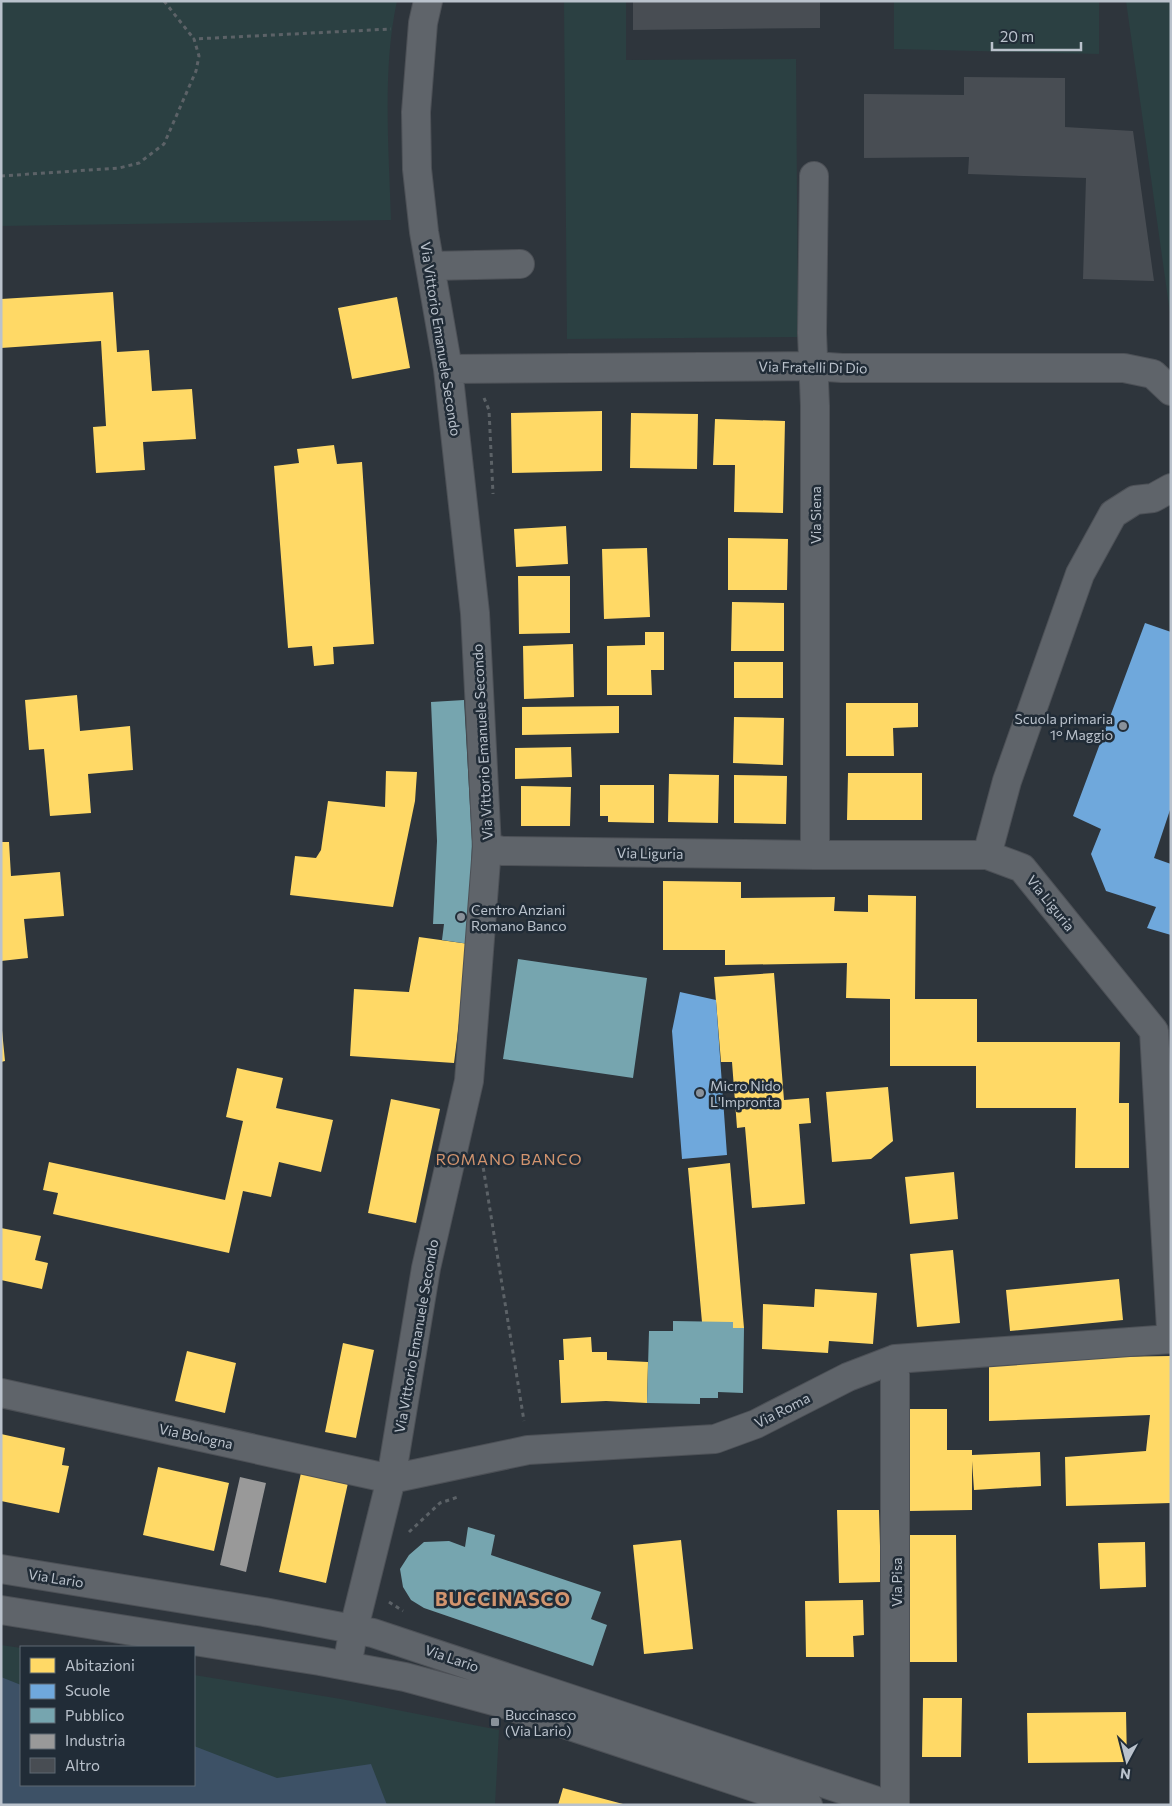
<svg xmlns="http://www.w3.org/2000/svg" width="1172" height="1806" font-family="Commissioner,sans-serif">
<rect width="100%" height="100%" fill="#2e353c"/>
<path fill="#2b4042" d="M1 1H397C382 69 389 151 391 220L1 226Z
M564 1H626V60L796 59 798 337 567 339Z
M894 1H1099V54L894 49Z
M1126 1H1171V320Z
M1 1645 21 1648V1785H194V1675L341 1699 499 1730 495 1805H1Z"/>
<path fill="#3d5166" d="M1 1677 21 1685V1785H194V1746L277 1778 371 1764 387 1805H1Z"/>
<path fill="#ffd966" d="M113 292 117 352 149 350 152 391 192 389 196 439 143 442 145 470 96 473 93 427 106 426 101 341 1 348V299Z
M397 297 410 368 352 379 338 308Z
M602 411V471L512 473 511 413Z
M631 413 698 414 697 469 630 468Z
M715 419 785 421 783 513 734 512 735 465H713Z
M334 445 337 464 362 462 374 644 333 647 334 664 314 666 312 646 288 648 274 466 299 463 297 449Z
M566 526 568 564 516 567 514 529Z
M728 538 788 539 787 590H728Z
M647 548 650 617 604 619 602 549Z
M518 576H570V633L519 634Z
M732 602 784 603V651H731Z
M645 632H664V670H651L652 695H607V646L645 645Z
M573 644 574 697 524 699 523 646Z
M734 662H783V698H734Z
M77 695 80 731 130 726 133 770 88 774 91 813 50 816 44 749 29 750 25 700Z
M846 703H918V727L893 728 894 756H846Z
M619 706V733L522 735V707Z
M734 717 784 718 783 765 733 763Z
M571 747 572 777 515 779V748Z
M386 771 417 772 415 801 393 907 290 895 295 856 316 858 321 850 328 801 385 807Z
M848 773H922V820H847Z
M669 774 719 775 718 823 668 822Z
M734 775 787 776 786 824 734 823Z
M600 785H654V823L608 822V816H600Z
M521 786 571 787 570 826H521Z
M1 842H9L11 876 60 872 64 916 24 919 28 958 1 961Z
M663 881 741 882V898L835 897 834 911 868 912V895L916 896 915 999H977V1042H1120L1119 1103H1129V1168H1075L1076 1108H976V1066H890V999L846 998 847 963 725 965V950H663Z
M419 937 469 944 454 1063 350 1056 354 989 409 992Z
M774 973 784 1100 809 1098 811 1123 799 1124 805 1204 752 1208 745 1127 737 1128 732 1062H721L714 977Z
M1 1020 5 1061 1 1062Z
M237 1068 283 1078 276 1108 333 1120 321 1172 279 1162 271 1197 243 1191 229 1253 53 1214 58 1193 43 1190 49 1162 225 1200 243 1121 226 1117Z
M888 1087 893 1141 871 1159 832 1162 826 1092Z
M391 1099 440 1109 416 1223 368 1213Z
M730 1163 744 1328H733V1322H702L688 1168Z
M954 1172 958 1219 910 1224 905 1177Z
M1 1228 41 1236 35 1260 48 1263 42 1289 1 1280Z
M953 1250 960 1323 917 1327 910 1254Z
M1119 1279 1123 1320 1010 1331 1006 1290Z
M815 1289 877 1293 873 1344 829 1341 828 1353 762 1349 763 1304 814 1307Z
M591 1337 592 1352H607V1360L648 1362 647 1403 606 1401 561 1403 559 1360H564L563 1339Z
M343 1343 374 1350 356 1438 325 1432Z
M187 1351 236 1363 225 1413 175 1401Z
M1171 1356V1503L1066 1506 1065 1457 1146 1451 1150 1415 989 1421V1359Z
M908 1409H947V1450H972V1455L1040 1452 1041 1486 974 1490 972 1461V1510L909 1511Z
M1 1434 65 1448 62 1465 69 1466 59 1513 1 1501Z
M158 1467 229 1483 214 1551 143 1535Z
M301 1473 348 1483 326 1583 279 1572Z
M837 1510H879L881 1582 839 1583Z
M909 1535H956L957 1662H910Z
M681 1540 693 1649 644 1654 633 1545Z
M1145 1542 1146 1587 1100 1589 1098 1543Z
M863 1600 864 1635 853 1636 854 1657H806L805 1601Z
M923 1698H962L961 1757H922Z
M1126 1712 1127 1762 1028 1763 1027 1713Z
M563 1788 623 1804V1805H558Z"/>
<path fill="#6fa8dc" d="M1145 623 1171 632V807L1154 858 1171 864V935L1147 928 1156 907 1106 891 1091 854 1101 829 1073 816Z
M680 992 716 1000 727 1155 682 1159 672 1031Z"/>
<path fill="#76a5af" d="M464 700 472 841 469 944 442 940 444 924H433L437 841 431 702Z
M518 959 647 978 633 1078 503 1059Z
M673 1321 733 1322V1328H744L743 1393 718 1392V1398H700V1404L647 1403 649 1331H673Z
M468 1527 495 1535 491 1555 601 1592 591 1619 607 1625 593 1666 424 1608 411 1600 403 1587 400 1569 409 1555 424 1542 449 1541 465 1547Z"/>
<path fill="#999" d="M240 1477 266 1483 246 1572 220 1565Z"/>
<path fill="#484d53" d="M633 1H820V28L633 30Z
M964 77 1065 78V127L1133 131 1154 281 1083 279 1086 178 968 174 969 157 864 158V94L964 95Z"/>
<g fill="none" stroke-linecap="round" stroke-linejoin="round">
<defs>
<path id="minor" d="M814 176 812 333 815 406V855
M431 266 520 264
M448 369 813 366 842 368H1124L1153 374 1171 391
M487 847 502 851 815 855H987L1022 868 1154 1031 1171 1329
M987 855 1007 781 1080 574 1113 514 1135 500 1153 498 1171 488
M895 1359V1805
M1 1393 391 1479 528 1450 715 1439 756 1424 848 1377 895 1359 1171 1339
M1 1569 264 1612 373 1633 889 1805
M1 1610 320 1661 405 1677 501 1703 808 1805
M347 1666 354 1628 391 1479 426 1268 469 1081 487 847 475 613 448 369 424 232 417 169 416 112 423 23 428 1"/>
</defs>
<use href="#minor" stroke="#4d5157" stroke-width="30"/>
<path stroke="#5c6267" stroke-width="3" stroke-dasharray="4 4" stroke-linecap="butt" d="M164 1 194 39
M1 176 119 168 139 163 164 144 196 71 199 56 194 39 391 29
M484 398 489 410 493 494
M482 1160 524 1421
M409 1532 440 1503 458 1497
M389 1602 403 1611"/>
<use href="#minor" stroke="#5f646a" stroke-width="28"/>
</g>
<g fill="#89919a" stroke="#212c37" stroke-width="2">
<circle cx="1123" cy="726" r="5"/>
<circle cx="461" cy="917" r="5"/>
<circle cx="700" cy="1093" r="5"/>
<rect x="490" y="1717" width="10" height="10" rx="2.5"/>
</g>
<g text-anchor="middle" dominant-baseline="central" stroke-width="5" stroke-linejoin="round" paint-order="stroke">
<g font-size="14" fill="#bac2cc" stroke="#212c37">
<text transform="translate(441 339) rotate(81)">Via Vittorio Emanuele Secondo</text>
<text transform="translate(813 367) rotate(1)">Via Fratelli Di Dio</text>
<text transform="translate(815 515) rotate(-90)">Via Siena</text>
<text transform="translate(482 742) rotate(-93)">Via Vittorio Emanuele Secondo</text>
<text transform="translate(650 853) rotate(1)">Via Liguria</text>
<text transform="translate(1051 903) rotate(51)">Via Liguria</text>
<text transform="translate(416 1336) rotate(-80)">Via Vittorio Emanuele Secondo</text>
<text transform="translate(782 1410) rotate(-27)">Via Roma</text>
<text transform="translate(196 1436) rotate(12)">Via Bologna</text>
<text transform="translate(56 1578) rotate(9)">Via Lario</text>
<text transform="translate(896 1582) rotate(-90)">Via Pisa</text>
<text transform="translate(452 1658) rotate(19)">Via Lario</text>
</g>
<g font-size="14" fill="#bac2cc" stroke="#212c37" text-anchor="start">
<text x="1113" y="718" text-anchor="end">Scuola primaria<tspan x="1113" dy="16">1° Maggio</tspan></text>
<text x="471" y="909">Centro Anziani<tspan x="471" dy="16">Romano Banco</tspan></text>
<text x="710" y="1085">Micro Nido<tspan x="710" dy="16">L'Impronta</tspan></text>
<text x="505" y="1714">Buccinasco<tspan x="505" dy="16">(Via Lario)</tspan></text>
</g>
<g font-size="16" letter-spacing="1" fill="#d2946e" stroke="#212c37">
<text x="509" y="1158">ROMANO BANCO</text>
</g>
<g font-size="19" font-weight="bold" letter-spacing="1" fill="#d2946e" stroke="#212c37">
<text x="503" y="1598">BUCCINASCO</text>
</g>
</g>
<rect width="1172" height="1806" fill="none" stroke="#bac2cc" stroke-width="5"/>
<rect x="20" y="1646" width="175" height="140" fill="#212c37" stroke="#5e6873"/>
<rect x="30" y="1658" width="25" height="15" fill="#ffd966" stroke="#5e6873"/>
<text x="65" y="1671" font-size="15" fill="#bac2cc">Abitazioni</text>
<rect x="30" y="1684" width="25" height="15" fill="#6fa8dc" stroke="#5e6873"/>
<text x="65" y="1696" font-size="15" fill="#bac2cc">Scuole</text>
<rect x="30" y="1708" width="25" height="15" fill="#76a5af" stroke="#5e6873"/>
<text x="65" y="1721" font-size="15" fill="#bac2cc">Pubblico</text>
<rect x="30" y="1734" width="25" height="15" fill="#999999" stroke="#5e6873"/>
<text x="65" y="1746" font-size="15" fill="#bac2cc">Industria</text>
<rect x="30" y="1758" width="25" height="15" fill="#484d53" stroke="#5e6873"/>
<text x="65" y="1771" font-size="15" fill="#bac2cc">Altro</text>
<g transform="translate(1127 1761) rotate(187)" stroke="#212c37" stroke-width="4" paint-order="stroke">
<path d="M0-4L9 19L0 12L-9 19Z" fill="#bac2cc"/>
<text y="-8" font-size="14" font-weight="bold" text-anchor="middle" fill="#bac2cc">N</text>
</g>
<path d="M992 42v8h89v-8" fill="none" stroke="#bac2cc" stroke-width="2.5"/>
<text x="1000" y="42" font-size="15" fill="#bac2cc" stroke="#212c37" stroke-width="4" paint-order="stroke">20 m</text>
</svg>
